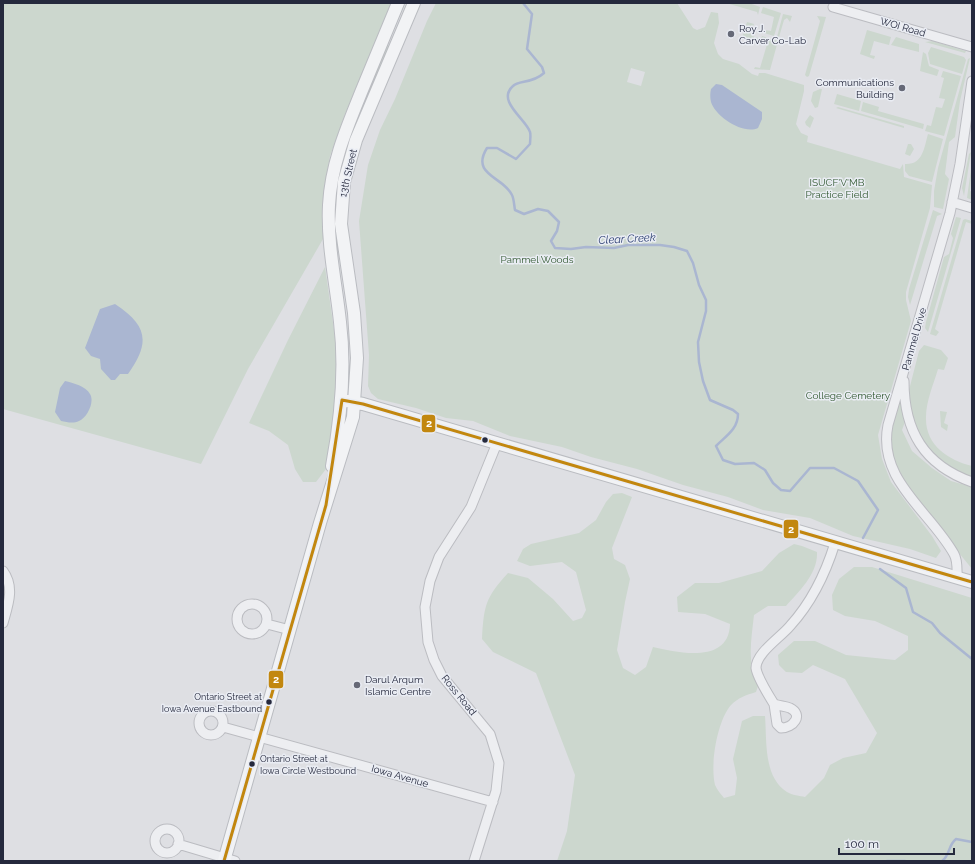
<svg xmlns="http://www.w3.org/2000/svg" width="975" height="864" font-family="Raleway,sans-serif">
<rect width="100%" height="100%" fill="#dedfe3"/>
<path fill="#ccd7ce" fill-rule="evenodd" d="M3 3H391L345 114 330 156 324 188 323 239 248 369 201 464 3 409Z
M436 3H677L693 28 697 30 705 27 711 12 718 13 719 23 714 43 718 54 723 59 739 64 752 74 758 76 759 73H765L804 85V91L796 124 801 133 808 136 807 142 900 169 903 164 904 177 932 185 930 208 906 292V300L911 321 878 435 882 459 891 482 932 536 941 551 936 558 910 549 853 536 810 518 763 510 728 497 683 485 637 469 591 457 562 447 510 436 473 421 446 418 416 408 378 399 371 393 368 386 369 355 359 221 368 165 380 130 395 99 427 21ZM631 68 645 72 641 86 627 82Z
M726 3H749L760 7 758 15 757 12Z
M763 7 781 13 774 36 764 33V30L771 31 774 17 761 13Z
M783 14 792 16 790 22 787 18 784 20 779 37H777Z
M817 16 826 17 809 76 807 77 805 75 820 21Z
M747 22 754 24 750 32 752 36 758 38 757 41 742 37Z
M867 30 891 37 889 45 874 41 870 55 875 56 874 59 860 54Z
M762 36 778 41 770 70 754 69 755 67 760 68 768 41 761 39Z
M896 37 919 44V52L891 45Z
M933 41 962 50 966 51 965 53 925 42Z
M386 44 391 47 371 91 377 69Z
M931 47 964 57 966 60 962 74 930 64 928 53Z
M923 52 926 54 929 66 939 70 937 76 920 71Z
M970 58 960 101 955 137 949 142 945 174 949 179 943 209 934 207V191L938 168 968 59Z
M943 71 961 76 944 136 925 131 927 125 931 126 936 107 942 108 945 99 939 98 944 78 941 77Z
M820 89H822L818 107 815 108 811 101 813 92Z
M837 94 861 101 859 111 834 104Z
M863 102 879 107 878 111 924 124 923 129 861 111Z
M838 107 904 126V128L836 108Z
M810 115 814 118 810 128 806 125 805 122Z
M928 134 943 139 932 182 909 176 905 171V164C923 165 924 148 928 134Z
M908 144H911L914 149 910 156 905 154Z
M971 152 964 196 962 188 969 154Z
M972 162 970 191 972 192V200L967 198Z
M933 210 942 214 937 216 910 305 908 297 909 289Z
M956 217 961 218 928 332 925 328 926 322 944 257 949 254 953 238 951 234Z
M965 219 972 221V224L966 222 935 329 939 332 936 336 930 334 963 220Z
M325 267 338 358 334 424 326 469 316 482H303L295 469 288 445 269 431 249 423 288 340Z
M924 345 941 350 948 358 944 370 938 369C934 383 926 401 926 417 925 445 948 460 972 466V478L947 468 925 448 913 425 908 394 919 351Z
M901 395 906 419 902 430 912 451 932 468 951 481 972 487V569C952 543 895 479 891 449 888 431 896 413 901 395Z
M940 411 947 412 944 423 948 425 947 431 941 427Z
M622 493 632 497 612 548 614 559 625 565 630 579 625 602 617 650 623 668 635 675 646 667 653 647C679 653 729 664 730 624L705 614 678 612 677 597 695 583H719L762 571 779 553 794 544 802 546 817 552C818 574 799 591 786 606H768L754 615C751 642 747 661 758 686L756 692C746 695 738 698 731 705 717 721 710 765 715 785 717 790 721 794 724 798L735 795 737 778 733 759 742 721 753 716H765C767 740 763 777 787 792 792 795 800 796 805 797L824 778 830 765 843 758 866 753 877 733 845 679 813 665 802 673 786 672 779 665 778 655 794 641H815L846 655 895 660 908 650V636L875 621 845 616 833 610 832 595 839 579 854 567H872L972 598V861H557L567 831 575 775 536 673 493 652 482 639C484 606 485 598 508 573L528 578 553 599 573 621 582 618 586 610 576 572 562 562 530 566 517 561 523 549 531 544 579 533 596 520 606 502 613 494Z"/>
<path fill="#aab6d1" d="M716 84 722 85 762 112V119L758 128C743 135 715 116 711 102 710 98 710 93 711 89Z
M115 304C147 325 151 342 128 374H120L115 380H111L101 369 100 359 91 356 85 348 100 309Z
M65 381C73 383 86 386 90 394 95 402 87 418 79 421 73 424 67 422 61 421L55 412 60 388Z"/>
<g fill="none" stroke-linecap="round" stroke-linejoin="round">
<path stroke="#aab6d1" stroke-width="2.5" d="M523 3 532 14 527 49 542 67 544 73C532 84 519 80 513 86 496 101 526 119 530 132 531 135 530 141 530 144L516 159 497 148H487C470 175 504 177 512 195 514 199 514 205 515 210L524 214 538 209 548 211 559 222 557 231 551 241 555 248 571 249 586 247 614 248 628 245H660L674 247 687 251 693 263 699 285 706 300V311L698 342 699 362 703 381 710 400 733 410 738 414C738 429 726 436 716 446L723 460 735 464 754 463 765 470 773 483 781 490 790 491 810 468H834L858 481 878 510 863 538
M880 569 906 588 913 612 932 623 940 633 972 659
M887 861H905
M942 861C950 856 948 845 956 839L972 842"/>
<defs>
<path id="minor" d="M833 7 972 47
M952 202 972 208
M904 381C904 431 924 465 972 482
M3 571C15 587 8 605 3 623
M957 578C957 570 958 561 954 554 930 511 877 480 888 425L950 213 960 164 972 81
M237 619a15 15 0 1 1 30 0a15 15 0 1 1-30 0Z
M267 624 290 630
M774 704 777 724 781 728C793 728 804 715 790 708 785 706 779 706 774 704 769 696 757 676 756 668 756 653 781 637 790 626 811 603 826 572 835 543
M199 723a12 12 0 1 1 24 0a12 12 0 1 1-24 0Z
M223 727 493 802
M155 841a12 12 0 1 1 24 0a12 12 0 1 1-24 0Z
M178 844 235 861
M474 861 496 791 499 763 490 734 442 676 434 660 428 642 425 607 430 581 439 557 471 507 497 443"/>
<path id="major" d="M342 400 363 404 972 582
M332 466C341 418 346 371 340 322 336 283 327 245 329 205 331 164 347 127 362 90 374 61 386 32 398 3
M224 861 320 523 353 417 357 358 354 313 341 224 344 182 356 140 414 3"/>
</defs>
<use href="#minor" stroke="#bbbcc1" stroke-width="11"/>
<use href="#major" stroke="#babcc1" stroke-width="14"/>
<use href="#minor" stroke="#edeef1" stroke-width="9"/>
<use href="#major" stroke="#f2f3f5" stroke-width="12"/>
<defs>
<path id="bus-1" d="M224 861 326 505 342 400 363 404 972 582"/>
</defs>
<use href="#bus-1" stroke="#eaedf4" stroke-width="6"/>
<use href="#bus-1" stroke="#c2870f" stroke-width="3"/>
</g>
<g fill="#666977" stroke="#eaedf4" stroke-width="1.5">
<circle cx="731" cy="34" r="4"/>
<circle cx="902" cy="88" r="4"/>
<circle cx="357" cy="685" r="4"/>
</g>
<g fill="#25293d" stroke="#eaedf4" stroke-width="1.5">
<circle cx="485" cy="440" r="3.5"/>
<circle cx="269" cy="702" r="3.5"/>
<circle cx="252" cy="764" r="3.5"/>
</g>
<g text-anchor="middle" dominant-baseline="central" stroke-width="3" stroke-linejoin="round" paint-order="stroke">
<g font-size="9" fill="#25293d" stroke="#eaedf4" text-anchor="end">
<text x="262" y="697">Ontario Street at<tspan x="262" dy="12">Iowa Avenue Eastbound</tspan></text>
<text x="260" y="759" text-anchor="start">Ontario Street at<tspan x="260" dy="12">Iowa Circle Westbound</tspan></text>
</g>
<g font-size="10" fill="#25293d" stroke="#eaedf4">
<text transform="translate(903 27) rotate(16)">WOI Road</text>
<text transform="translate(348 173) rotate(-77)">13th Street</text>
<text transform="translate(914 339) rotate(-74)">Pammel Drive</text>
<text transform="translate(459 695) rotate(51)">Ross Road</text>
<text transform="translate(400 776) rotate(16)">Iowa Avenue</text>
</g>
<g font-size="10" fill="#25293d" stroke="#eaedf4" text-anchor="start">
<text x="739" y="28">Roy J.<tspan x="739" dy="12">Carver Co-Lab</tspan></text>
<text x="894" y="82" text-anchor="end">Communications<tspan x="894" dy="12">Building</tspan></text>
<text x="365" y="679">Darul Arqum<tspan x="365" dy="12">Islamic Centre</tspan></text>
</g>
<g font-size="10" fill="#325931" stroke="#eaedf4">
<text x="837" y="182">ISUCF'V'MB<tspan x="837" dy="12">Practice Field</tspan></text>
<text x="537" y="259">Pammel Woods</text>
<text x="848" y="395">College Cemetery</text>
</g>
<g font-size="11" font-style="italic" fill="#2d4072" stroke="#eaedf4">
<text transform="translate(627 239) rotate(-3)">Clear Creek</text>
</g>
</g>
<g stroke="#eaedf4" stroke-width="1.5">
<rect x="421" y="414" width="15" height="19" rx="4" fill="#c2870f"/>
<rect x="783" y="519" width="16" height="20" rx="4" fill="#c2870f"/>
<rect x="268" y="670" width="16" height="19" rx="4" fill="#c2870f"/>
</g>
<g font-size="11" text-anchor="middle" font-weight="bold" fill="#fff">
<text x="429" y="427">2</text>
<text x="791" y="533">2</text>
<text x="276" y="683">2</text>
</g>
<rect width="975" height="864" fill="none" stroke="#25293d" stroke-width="8"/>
<path d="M839 848v6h115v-6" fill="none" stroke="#25293d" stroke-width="2"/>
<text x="845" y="848" font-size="12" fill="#25293d" stroke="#eaedf4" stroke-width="3" paint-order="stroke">100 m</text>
</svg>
